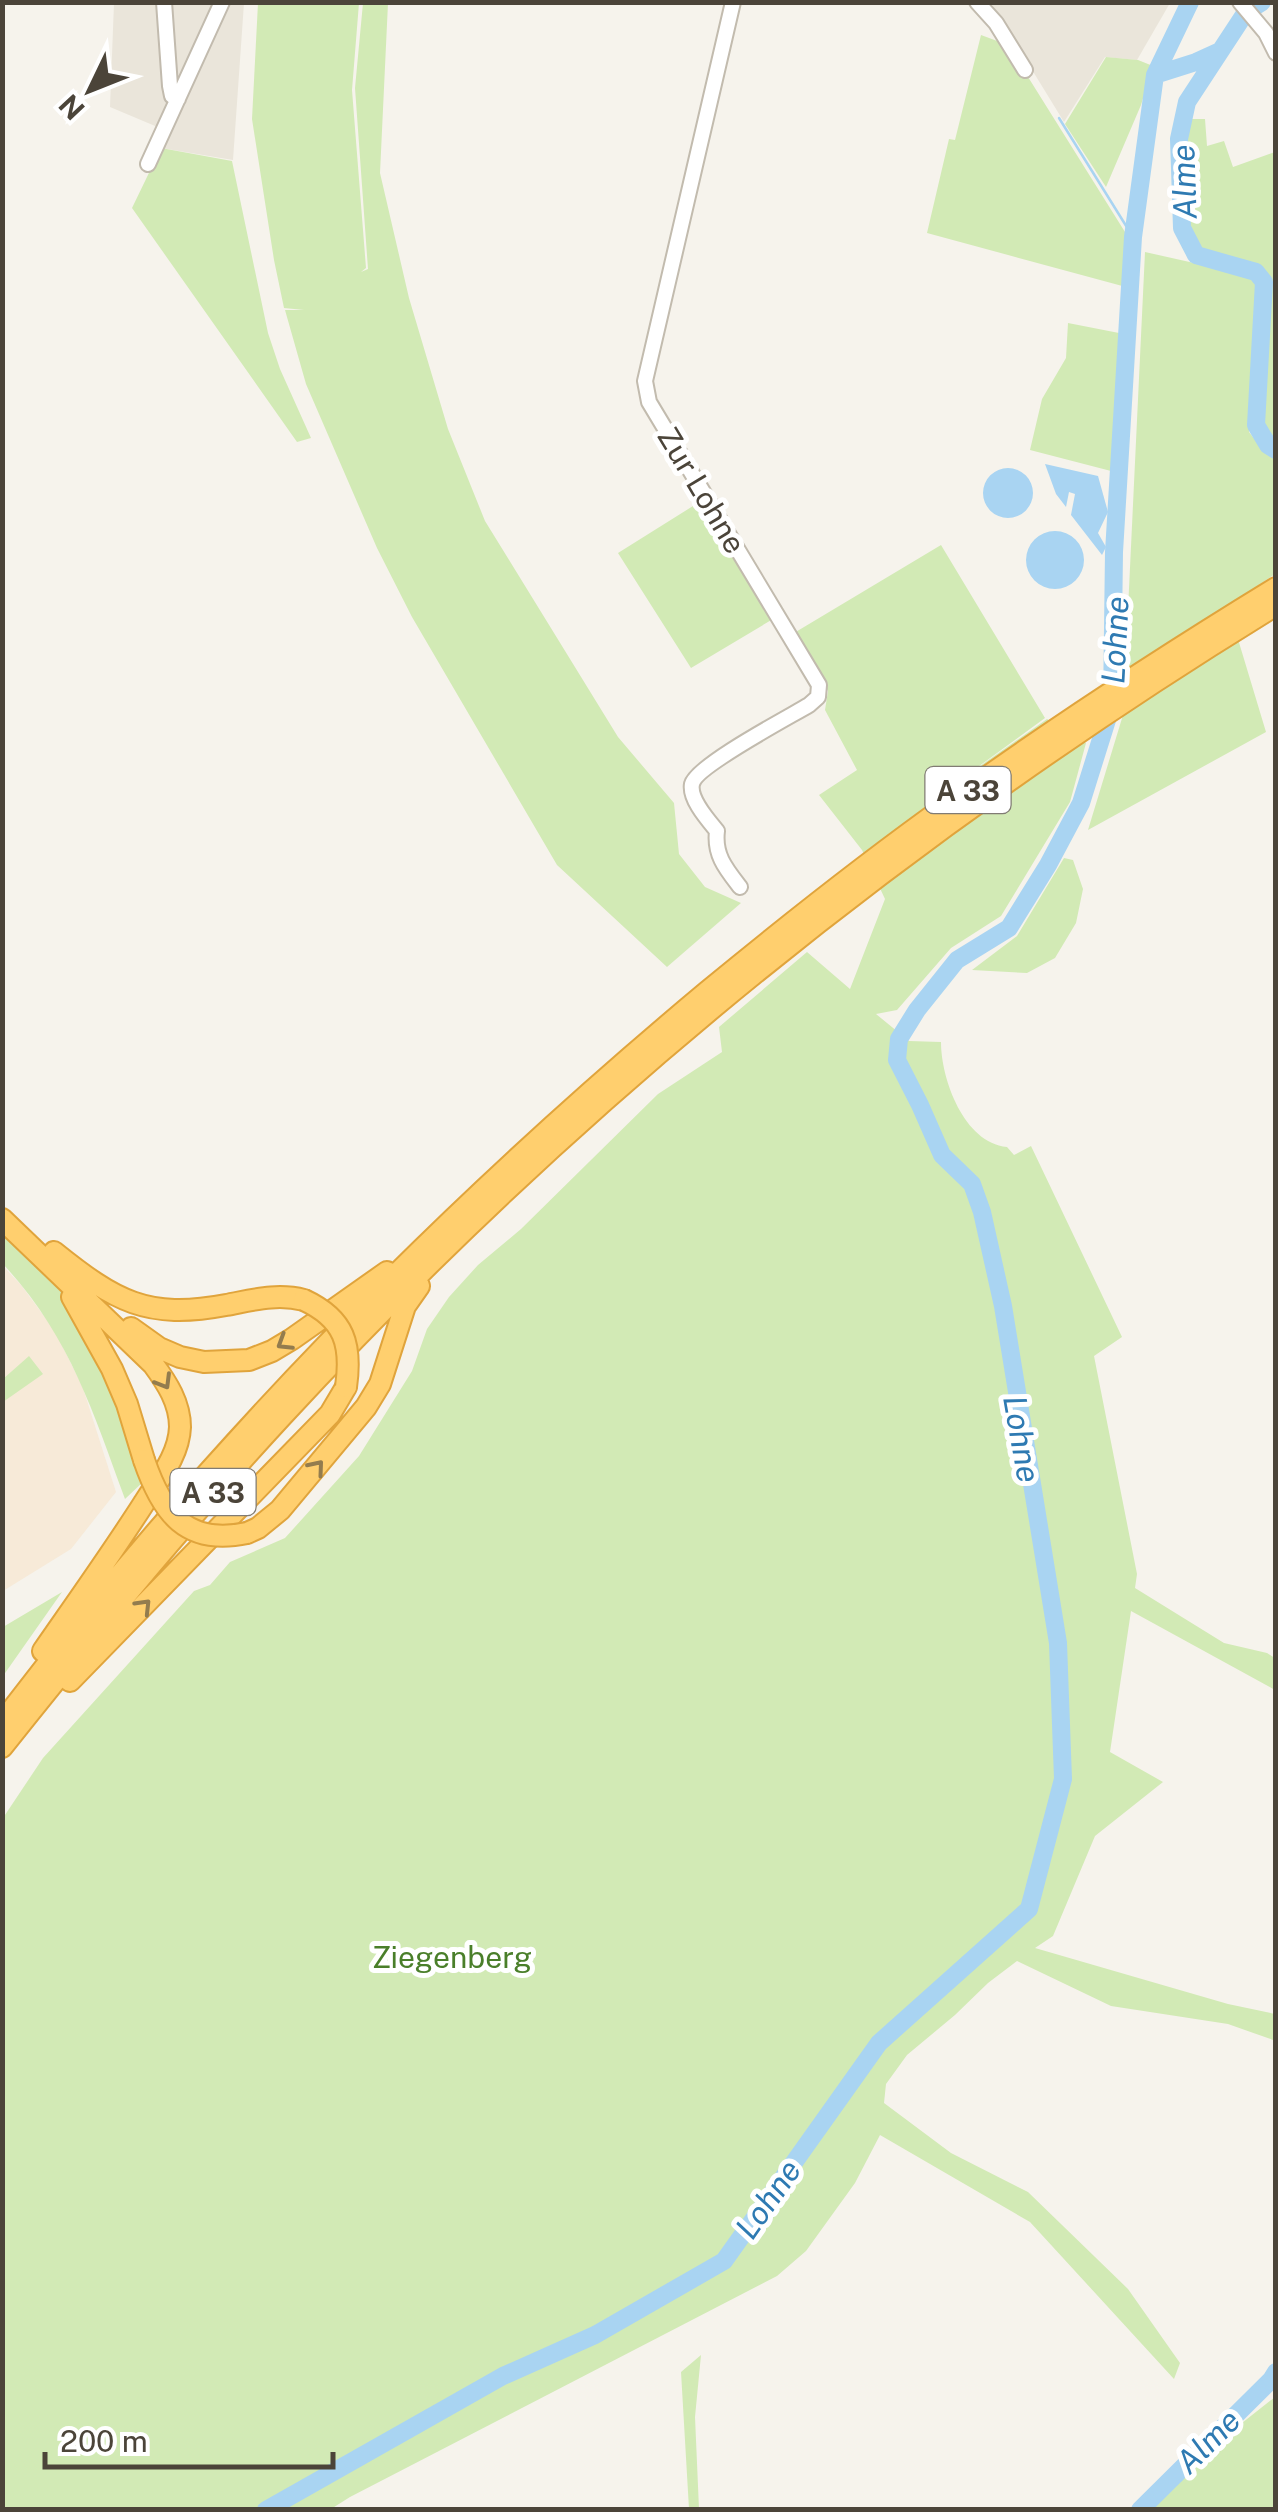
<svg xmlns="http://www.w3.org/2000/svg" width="1278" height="2512" font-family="'Public Sans',sans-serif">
<rect width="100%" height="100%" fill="#f6f3ec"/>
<path fill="#eae5da" d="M114 3H244L233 160 161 148 167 131 110 107Z
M991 3H1170L1137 60 1105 57 1064 122Z"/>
<path fill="#f7ead8" d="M2 1265 21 1285 55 1331 83 1388 116 1492 71 1549 3 1591Z"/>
<path fill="#d2eab5" d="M258 3H359L352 90 366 268 361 272 368 269 355 88 363 3H388L380 173 409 298 448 429 485 521 618 737 674 803 679 854 705 887 741 903 667 967 557 865 412 617 377 548 306 384 285 310H304L284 308 274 260 252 119Z
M981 35 1008 45 1130 240 1126 287 927 233 949 139 955 140Z
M1106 57 1138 60 1153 66 1141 105 1106 187 1065 124Z
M1191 119H1205L1207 146 1224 141 1233 167 1275 152V444L1259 424 1268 281 1260 268 1200 251 1186 226V138Z
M161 148 232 161 268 333 280 369 311 438 297 442 132 208Z
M1145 252 1252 276 1257 284 1249 432 1263 450 1275 459V574L1228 606 1266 732 1088 830 1123 715Z
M1068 323 1119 333 1111 471 1030 450 1042 399 1066 358Z
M701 501 773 619 691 668 618 553Z
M941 545 1045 718 960 780 1047 719 1086 743 1070 802 1001 916 951 948 897 1010 876 1014 909 1041 941 1042C941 1079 964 1143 1007 1147L1014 1155 1031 1146 1122 1337 1094 1356 1137 1574 1135 1588 1224 1643 1267 1653 1275 1658V1690L1131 1611 1110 1752 1163 1782 1095 1836 1053 1936 1035 1948 1228 2004 1275 2014 1276 2041 1228 2024 1111 2006 1017 1961 988 1983 955 2015 907 2055 886 2084 884 2103 951 2153 1028 2192 1128 2289 1180 2363 1174 2379 1030 2222 880 2135 855 2183 806 2251 777 2276 350 2497 331 2509 3 2510V1818L43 1758 194 1591 210 1585 230 1562 285 1538 359 1456 412 1371 427 1329 449 1297 478 1265 521 1229 658 1094 722 1052 719 1027 807 952 850 989 885 899 862 850 819 795 857 770 825 710 828 691 794 633Z
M1064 858 1073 860 1083 889 1076 923 1055 958 1027 973 972 970 1017 936Z
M2 1225C43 1265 79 1311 103 1363 120 1401 130 1443 143 1482L125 1499C92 1409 69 1335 3 1264Z
M29 1356 43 1374 3 1402V1379Z
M62 1592 3 1676V1627Z
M701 2355 695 2417 699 2509H689L681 2372Z
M1275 2397V2509H1149L1218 2442Z"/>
<path fill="#a9d4f2" d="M1045 464 1098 476 1108 512 1098 533 1106 547 1102 555 1071 515 1075 494 1069 492 1066 507 1056 494Z
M983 493a25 25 0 1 1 50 0a25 25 0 1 1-50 0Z
M1026 560a29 29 0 1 1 58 0a29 29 0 1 1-58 0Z"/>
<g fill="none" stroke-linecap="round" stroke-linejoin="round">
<path stroke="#a9d4f2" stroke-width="2.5" d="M1059 118 1133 237"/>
<path stroke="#a9d4f2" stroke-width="18" d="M1262 2 1246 12 1187 102 1179 139 1182 228 1196 255 1256 272 1264 282 1256 425 1268 445 1276 450
M1155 75 1196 62 1218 52
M266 2510 503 2376 595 2335 724 2261 879 2043 1029 1909 1063 1779 1058 1643 1003 1306 982 1212 972 1184 942 1155 920 1105 897 1060 899 1039 917 1010 957 960 1009 928 1048 865 1081 803 1112 704 1114 552 1133 237 1155 75 1190 2
M1140 2510 1271 2380 1276 2372"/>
<defs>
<path id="minor" d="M164 2 170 86 172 96 178 99
M733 2 645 381 649 402 819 685 818 697 809 705C789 717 696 766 692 784 689 799 708 820 717 831 714 855 726 869 740 887
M977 2 996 23 1025 70
M1240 2 1266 33 1276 53
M148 164 222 2"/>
<path id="highway" d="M2 1219 153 1364C167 1383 180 1403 180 1427 179 1456 158 1480 144 1503 112 1553 77 1602 43 1651
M54 1252C115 1301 147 1320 226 1305 253 1300 277 1293 304 1300
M72 1297 112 1369 127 1404 144 1460
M131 1328 159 1348 180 1357 204 1362 249 1360 272 1351 292 1339 387 1272
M247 1533 258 1528 280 1510 366 1407 380 1384 405 1306 419 1286
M70 1681 330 1414 346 1387
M2 1723C207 1453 447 1209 707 992 787 926 868 862 952 802 1057 726 1165 656 1276 588
M2 1747C92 1634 183 1523 281 1417 573 1101 909 830 1276 605"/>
</defs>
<use href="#minor" stroke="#c2bbae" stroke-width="18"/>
<use href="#highway" stroke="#e0a43c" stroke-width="24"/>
<use href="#minor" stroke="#fff" stroke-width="14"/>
<use href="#highway" stroke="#ffcf6e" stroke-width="20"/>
<defs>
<path id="highway-bridge" d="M304 1300C345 1319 352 1345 346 1387
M144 1460C162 1513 186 1546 247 1533"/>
</defs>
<use href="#highway-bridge" stroke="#e0a43c" stroke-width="24" stroke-linecap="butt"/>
<use href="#highway-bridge" stroke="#ffcf6e" stroke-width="20"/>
</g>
<defs><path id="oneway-chevron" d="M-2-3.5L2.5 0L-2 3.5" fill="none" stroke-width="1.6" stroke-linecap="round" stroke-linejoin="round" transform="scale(2.5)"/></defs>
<g stroke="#937c4e">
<use href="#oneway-chevron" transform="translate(284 1343) rotate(148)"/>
<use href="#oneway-chevron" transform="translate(164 1382) rotate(59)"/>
<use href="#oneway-chevron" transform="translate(317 1467) rotate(-50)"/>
<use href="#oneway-chevron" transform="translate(144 1606) rotate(-46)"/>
</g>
<g text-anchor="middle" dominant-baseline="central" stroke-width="10" stroke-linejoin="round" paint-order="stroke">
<g fill="#fff" stroke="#817c74" stroke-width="2.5">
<rect x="925.5" y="767" width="85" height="46" rx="8"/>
<rect x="170.5" y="1469" width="85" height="46" rx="8"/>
</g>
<g font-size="28" font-weight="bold" fill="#4b4439">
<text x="968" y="790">A 33</text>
<text x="213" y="1492">A 33</text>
</g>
<g font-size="30" fill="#4b4439" stroke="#fff">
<text transform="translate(702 490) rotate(59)">Zur Lohne</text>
</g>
<g font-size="30" fill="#4a7f2a" stroke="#fff">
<text x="452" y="1957">Ziegenberg</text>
</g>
<g font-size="32" font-style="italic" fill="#2e7ab2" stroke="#fff">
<text transform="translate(1184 182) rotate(-92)">Alme</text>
<text transform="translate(1115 640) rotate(-87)">Lohne</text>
<text transform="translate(1022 1439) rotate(80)">Lohne</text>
<text transform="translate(768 2199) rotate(-55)">Lohne</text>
<text transform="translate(1208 2441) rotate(-45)">Alme</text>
</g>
</g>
<rect width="1278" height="2512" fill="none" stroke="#4b4439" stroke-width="10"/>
<g transform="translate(90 90) rotate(227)" stroke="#ffffff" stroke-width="8" paint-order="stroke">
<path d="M0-8L18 38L0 25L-18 38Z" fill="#4b4439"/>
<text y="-15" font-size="28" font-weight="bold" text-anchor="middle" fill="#4b4439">N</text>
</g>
<path d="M45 2452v15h288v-15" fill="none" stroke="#4b4439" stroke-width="5"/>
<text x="60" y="2452" font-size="30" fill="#4b4439" stroke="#ffffff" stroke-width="8" paint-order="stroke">200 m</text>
</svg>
